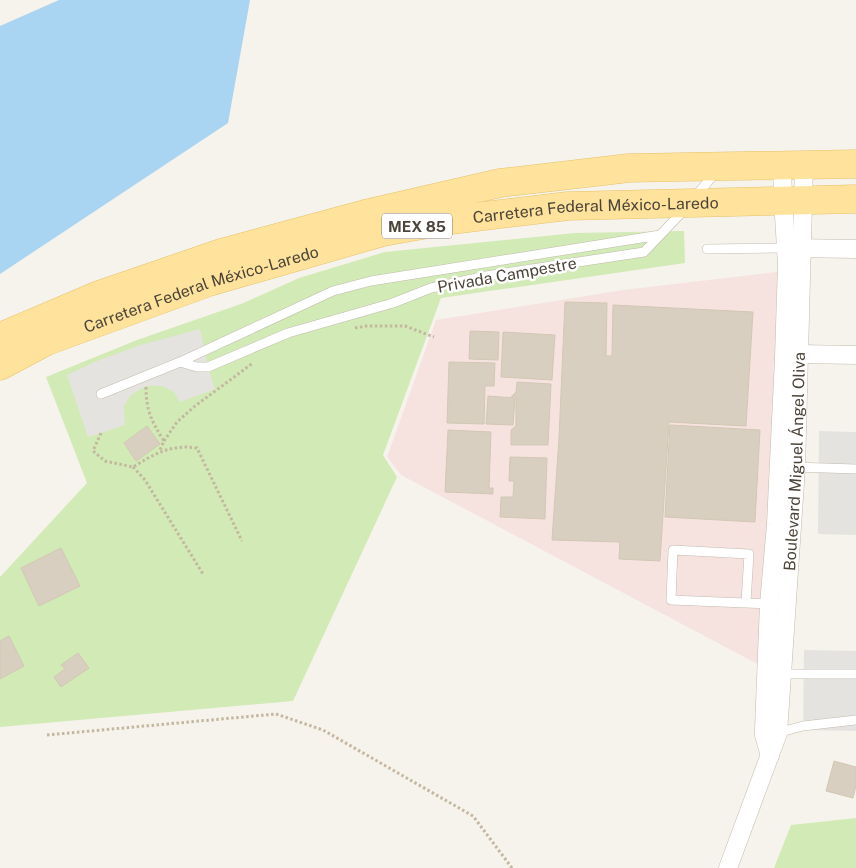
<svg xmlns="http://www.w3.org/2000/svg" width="856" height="868" font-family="'Public Sans',sans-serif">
<rect width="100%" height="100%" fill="#f6f3ec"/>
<path fill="#f6e3e0" d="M785 271 765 668 401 475 387 457 436 320 623 290Z"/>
<path fill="#d2eab5" d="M684 231 685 263 441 298 383 455 397 477 293 701 0 727V577L87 483 46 377 137 340 241 304 299 278 385 252 575 233Z
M856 818V868H774L791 825Z"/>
<path fill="#e5e3e0" d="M200 329 208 367 215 389 180 402 174 392 162 386H146L131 395 124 406 125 425 88 437 67 375 97 361 141 345Z
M819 431 856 432V535L818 534Z
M804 650 856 651V731L803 730Z"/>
<path fill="#a9d4f2" d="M59 0H250L228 123 0 274V26Z"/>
<path fill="#d8cfc1" stroke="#d3c7b4" d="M565 302 607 303 606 356H612L613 305 753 312 746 426 669 422 660 561 619 559 620 542 552 540 559 438Z
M470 331 499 332 498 360 469 359Z
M503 332 555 335 552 380 501 377Z
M449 362 495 363 494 386H485L484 424 447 423Z
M517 382 551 384 548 445H511V430L516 426V397H511L516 392Z
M488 396 515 398 513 425 486 424Z
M670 425 760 430 755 522 665 517Z
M147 426 160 444 136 461 124 443Z
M448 430 491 432 489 488H493V494L445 492Z
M510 457 547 458 545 519 500 517 501 497H513L514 481H509Z
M61 548 80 586 39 606 21 568Z
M9 636 24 666 0 679V641Z
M78 653 89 668 61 687 54 677 65 669 61 665Z
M834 761 856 767V786L853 798 826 791Z"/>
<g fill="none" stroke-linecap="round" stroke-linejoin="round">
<defs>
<path id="service" d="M695 197 715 173
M707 249 786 248
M180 362 197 367H208L288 333 393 303 431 288 486 276 644 252 685 209
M101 394 180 362 333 291 371 281 660 235
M794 467 856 469
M746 602 749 554 673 550 671 600 771 604
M780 674H856
M777 733 803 726 856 720"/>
<g id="minor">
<path d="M792 248 856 249"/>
<path d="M799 354 856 355"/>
<path d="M770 756 764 735V729L769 604 776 524 784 358 787 264 783 200 782 165"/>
<path id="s1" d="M728 868 778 733 796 468 804 165"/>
</g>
<g id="primary">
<path d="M0 337 96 296 221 253 365 214 500 183 629 168 856 164"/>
<path id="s2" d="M0 366 47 341 209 282 383 232 451 220 568 206 856 199"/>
</g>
</defs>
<use href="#service" stroke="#c2bbae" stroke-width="10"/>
<use href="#minor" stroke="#c2bbae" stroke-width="19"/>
<use href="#primary" stroke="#e6c16a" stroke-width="29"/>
<path stroke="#c4b79f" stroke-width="3" stroke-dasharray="2.5 2.5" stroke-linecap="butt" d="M355 328 366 326H405L434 337
M146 387C146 411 152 422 164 441L160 450
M101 433 93 451 105 461 133 467C154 454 171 444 197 448L242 541
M164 441 177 422 195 406 253 363
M133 467 145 480 203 574
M47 735 276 714 323 730 473 816 512 868"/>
<use href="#service" stroke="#fff" stroke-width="9"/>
<use href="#minor" stroke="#fff" stroke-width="18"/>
<use href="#primary" stroke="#ffe39c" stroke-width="28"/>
</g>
<g text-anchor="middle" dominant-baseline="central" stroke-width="5" stroke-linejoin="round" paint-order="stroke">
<rect fill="#fff" stroke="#817c74" stroke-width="1" x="382" y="213.5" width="70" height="25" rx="4"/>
<g font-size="15" font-weight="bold" fill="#4b4439">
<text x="417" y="226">MEX 85</text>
</g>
<g font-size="16" fill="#4b4439" stroke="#fff">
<text stroke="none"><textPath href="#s2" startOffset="621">Carretera Federal México-Laredo</textPath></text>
<text transform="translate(507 275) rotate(-10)">Privada Campestre</text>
<text stroke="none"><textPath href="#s2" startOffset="216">Carretera Federal México-Laredo</textPath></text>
<text stroke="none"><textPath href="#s1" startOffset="416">Boulevard Miguel Ángel Oliva</textPath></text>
</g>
</g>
</svg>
